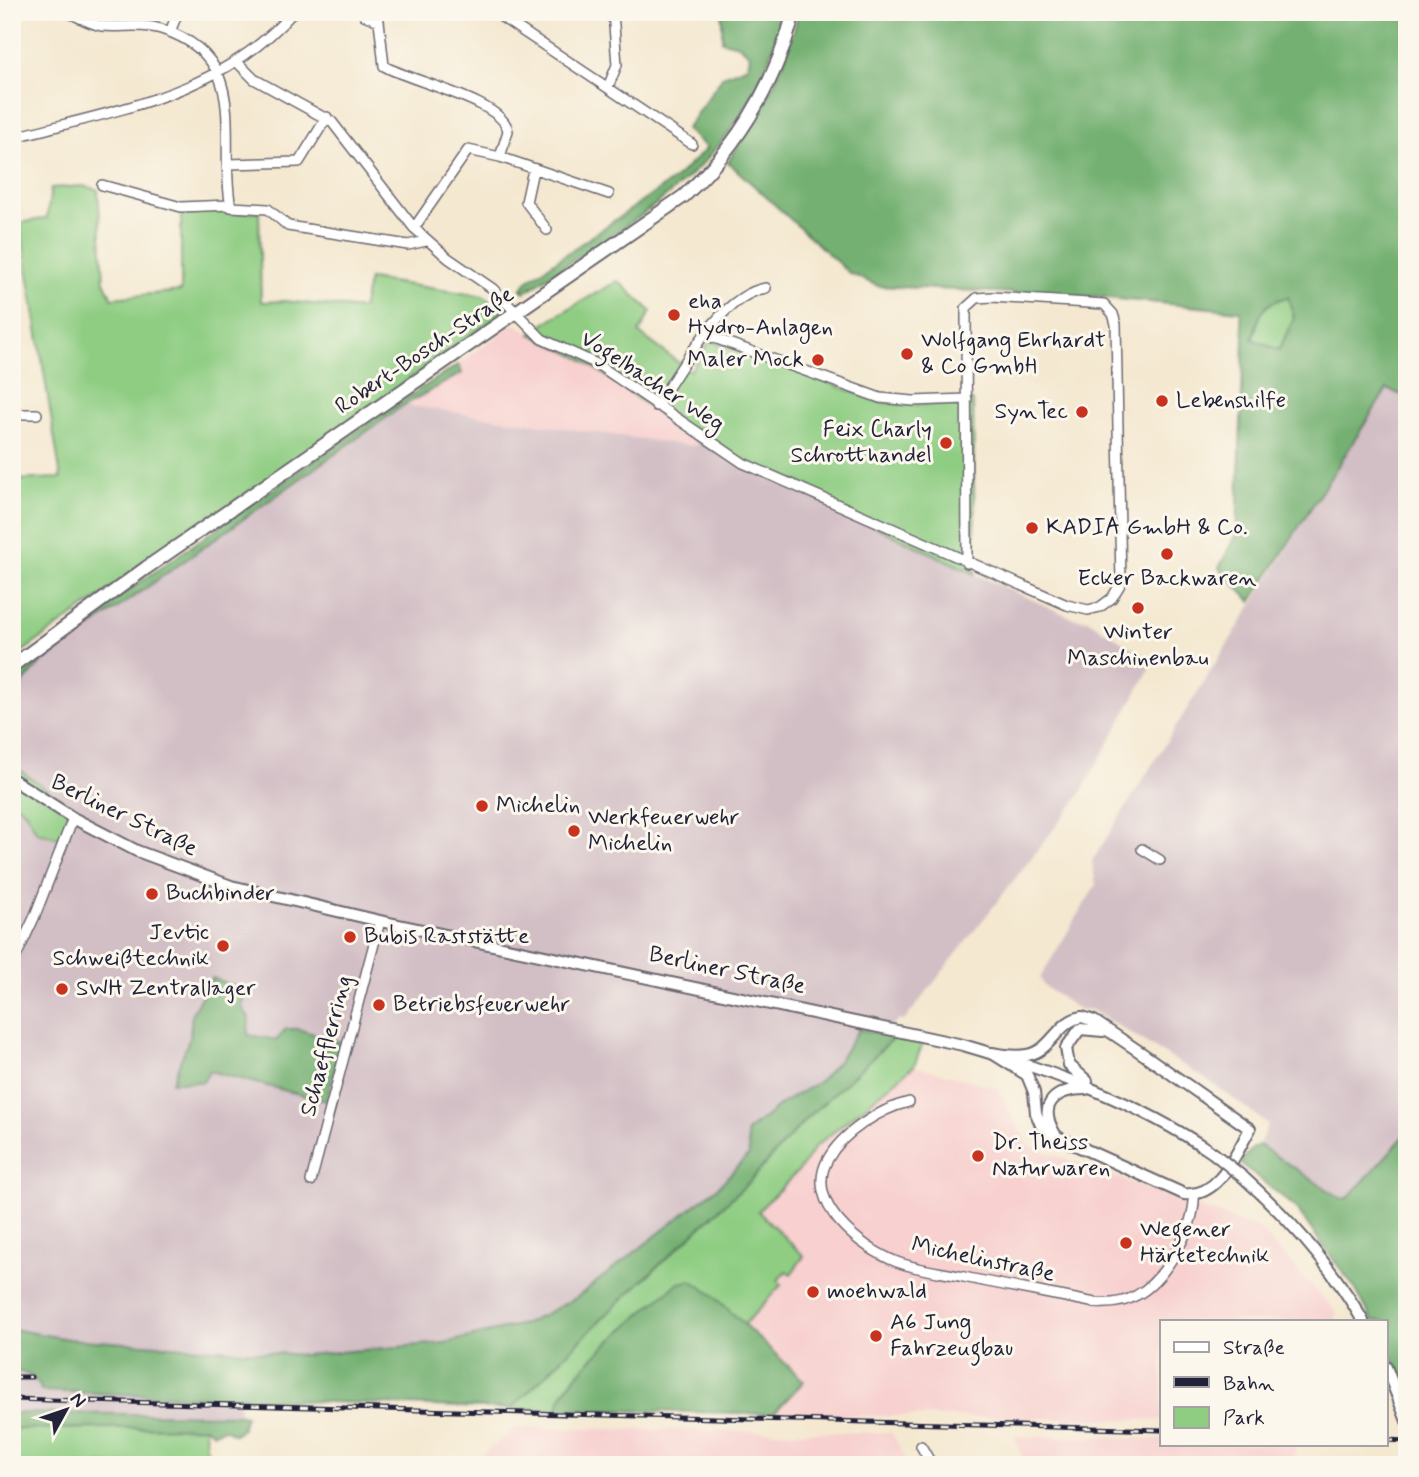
<svg xmlns="http://www.w3.org/2000/svg" width="1419" height="1477" font-family="Mynerve,sans-serif">
<rect width="100%" height="100%" fill="#fbf7ec"/>
<filter id="ink" filterUnits="userSpaceOnUse"><feTurbulence type="fractalNoise" baseFrequency=".0143" numOctaves="2"/><feDisplacementMap in="SourceGraphic" scale="14" xChannelSelector="R" yChannelSelector="G"/><feConvolveMatrix kernelMatrix="1 2 1 2 8 2 1 2 1" color-interpolation-filters="sRGB"/></filter>
<filter id="wash" filterUnits="userSpaceOnUse"><feTurbulence type="fractalNoise" baseFrequency=".00686" numOctaves="4" result="noise"/><feDisplacementMap in="SourceGraphic" scale="28" xChannelSelector="R" yChannelSelector="G"/><feGaussianBlur stdDeviation="1.57" result="paint"/><feColorMatrix in="noise" values="0 0 0 0 0 0 0 0 0 0 0 0 0 0 0 0 0 1.4 0 .05"/><feComposite in="paint" operator="in"/></filter>
<g filter="url(#wash)">
<rect width="100%" height="100%" fill="#f4e8d0"/>
<path fill="#f7d0cf" d="M514 323 540 341 582 359 701 444 690 446 404 405 462 373 458 365Z
M914 1066 998 1088 1027 1145 1259 1229 1337 1313 1334 1321H1162V1420L773 1414 804 1381 744 1325 781 1286 777 1280 786 1271 791 1274 758 1211 801 1168 815 1147Z
M516 1428 892 1433 908 1465H469Z
M1015 1436 1162 1439V1444H1297L1291 1465H1030L1024 1463Z"/>
<path fill="#d2bec5" fill-rule="evenodd" d="M1387 389 1407 397V1133L1348 1198 1342 1199 1259 1145 1268 1124 1209 1081 1092 1010 1078 1009 1044 986 1040 978 1096 885 1092 861Z
M404 405 690 446 701 444 975 574 1073 618 1087 620 1154 661 1078 798 904 1021 898 1020 883 1034 859 1029 839 1060 820 1081 781 1104 749 1155 717 1188 576 1298 528 1323 445 1343 304 1355 68 1339 12 1329V801L26 812 37 832 72 807 12 765 14 700 26 678 43 661ZM245 994 242 1008 249 1017 248 1035 277 1040 298 1029 341 1043 325 1101 208 1071 173 1081 190 1037Z
M12 1371H24L35 1378 42 1391 240 1399 239 1415 12 1413Z"/>
<path fill="#8fcd83" stroke="#58785f" stroke-width="2" d="M84 186 98 190 104 281 112 298 181 291V211L227 210 233 213 259 211 261 302 284 301 362 309 369 279 483 296 504 312 12 659V480L61 478 20 223 47 218 51 188Z
M618 281 651 311 639 333 690 371 710 341 882 402 916 405 973 401 975 574 701 444 582 359 531 334 554 317Z
M1288 296 1294 318 1279 350 1252 340C1261 313 1259 304 1288 296Z
M12 765 72 807 60 838 37 832 26 812 12 801Z
M895 1037 923 1043 914 1066 815 1147 801 1168 758 1211 804 1256 791 1274 786 1271 778 1280 781 1285 744 1325 713 1295C672 1316 563 1360 558 1409H511L617 1304 749 1182 805 1120Z
M205 1427 206 1447 213 1465H12V1429Z"/>
<path fill="#73b071" stroke="#4a6956" stroke-width="2" fill-rule="evenodd" d="M722 12H784C744 168 648 210 525 292L521 290 527 281 676 178 707 148 686 129 723 76 748 66 750 55 739 45 722 41Z
M798 12H1407V397L1387 389 1251 602 1219 568 1237 532 1244 336 1240 311 1097 297 878 286 849 273 728 162C757 115 789 68 798 12ZM1288 297 1294 318 1279 350 1252 339C1261 313 1259 304 1288 297Z
M458 365 462 373 404 405 43 661C28 676 15 691 12 712V676L114 600 384 412Z
M212 978 244 990 242 1008 249 1017 248 1035 277 1040 286 1029H298L342 1043 326 1101 209 1071 203 1082H172L190 1037 192 1013Z
M859 1029 895 1037 805 1120 749 1182 617 1304 511 1409 42 1391C35 1377 28 1372 12 1371V1329L68 1339 304 1355 445 1343 528 1323 576 1298 717 1188 749 1155 747 1132 781 1104 820 1081 839 1060Z
M1407 1133V1388L1386 1344V1321H1373L1356 1290 1294 1206 1240 1163 1252 1149 1259 1145 1342 1199 1348 1198Z
M691 1280 713 1295 804 1381 773 1414 558 1409C561 1376 649 1308 677 1284Z
M12 1413 246 1415 242 1429 234 1434 225 1429 213 1433 205 1427 12 1429Z"/>
</g>
<g filter="url(#ink)">
<g fill="none" stroke-linecap="round" stroke-linejoin="round">
<defs>
<path id="minor" d="M67 12C79 17 90 24 102 26 122 28 141 23 161 29 254 58 217 138 231 207L268 209 288 226 408 245 426 241
M494 12 692 144
M364 15 379 21 384 66C409 81 504 101 508 131L500 157
M170 32 178 12
M237 62 254 79 332 122 414 228 448 258 493 289 542 339 597 364 743 463 1067 605 1088 610 1100 607 1112 598 1121 583 1116 324 1113 314 1104 304 992 297 977 298 966 308 967 563
M608 87 617 65 613 12
M12 138C114 110 220 96 293 12
M228 164 299 162 327 117
M533 170 526 202 547 230
M102 185 181 207 230 205
M414 228 468 150 500 157 609 194
M706 335 880 398 913 401 967 399
M656 406C681 370 720 295 766 288
M12 414H37
M1142 849 1160 860
M12 965 34 918 73 818
M909 1102C880 1109 842 1133 828 1159 803 1203 861 1248 897 1262 918 1270 942 1272 964 1277 1007 1286 1051 1294 1095 1303 1109 1304 1124 1303 1137 1295 1165 1280 1196 1226 1194 1195
M311 1181 380 921
M921 1446 932 1465"/>
<path id="tertiary" d="M12 779 73 818 137 851 231 886 380 921 963 1045C1052 1071 1136 1101 1213 1153
M1082 1017 1094 1021 1143 1054 1250 1129C1235 1155 1219 1198 1184 1194L1051 1134 1041 1125 1036 1113 1034 1092 1027 1075 992 1053C1003 1055 1015 1057 1027 1055 1052 1051 1057 1021 1082 1017Z
M1087 1081 1069 1065 1066 1048 1080 1029 1103 1031
M1055 1134C1036 1103 1057 1089 1086 1089
M1243 1177C1290 1219 1332 1266 1363 1321
M1386 1367 1407 1421"/>
<path id="secondary" d="M12 666 146 568 684 196C739 145 775 85 794 12"/>
</defs>
<use href="#minor" stroke="#6c676f" stroke-width="12"/>
<use href="#tertiary" stroke="#6c676f" stroke-width="14"/>
<use href="#secondary" stroke="#6c676f" stroke-width="16"/>
<use href="#minor" stroke="#fff" stroke-width="9"/>
<use href="#tertiary" stroke="#fff" stroke-width="10"/>
<use href="#secondary" stroke="#fff" stroke-width="12"/>
<defs>
<path id="rail" d="M12 1377H31
M12 1399 1162 1430
M1386 1440 1407 1441"/>
</defs>
<use href="#rail" stroke="#22223b" stroke-width="5"/>
<use href="#rail" stroke="#fbf7ec" stroke-width="2.5" stroke-dasharray="8" stroke-linecap="butt"/>
<defs>
<path id="tertiary-bridge" d="M1213 1153 1243 1177"/>
</defs>
<use href="#tertiary-bridge" stroke="#6c676f" stroke-width="14" stroke-linecap="butt"/>
<use href="#tertiary-bridge" stroke="#fff" stroke-width="10"/>
</g>
</g>
<g fill="#c8321e" stroke="#fbf7ec" stroke-width="2.5">
<circle cx="674" cy="315" r="7"/>
<circle cx="907" cy="354" r="7"/>
<circle cx="818" cy="360" r="7"/>
<circle cx="1162" cy="401" r="7"/>
<circle cx="1082" cy="412" r="7"/>
<circle cx="946" cy="443" r="7"/>
<circle cx="1032" cy="528" r="7"/>
<circle cx="1167" cy="554" r="7"/>
<circle cx="1138" cy="608" r="7"/>
<circle cx="482" cy="806" r="7"/>
<circle cx="574" cy="831" r="7"/>
<circle cx="152" cy="894" r="7"/>
<circle cx="350" cy="937" r="7"/>
<circle cx="223" cy="946" r="7"/>
<circle cx="62" cy="989" r="7"/>
<circle cx="379" cy="1005" r="7"/>
<circle cx="978" cy="1156" r="7"/>
<circle cx="1126" cy="1243" r="7"/>
<circle cx="813" cy="1292" r="7"/>
<circle cx="876" cy="1336" r="7"/>
</g>
<g text-anchor="middle" dominant-baseline="central" stroke-width="6" stroke-linejoin="round" paint-order="stroke">
<g font-size="23" fill="#22223b" stroke="#fbf7ec" text-anchor="start">
<text x="688" y="302">eha<tspan x="688" dy="26">Hydro-Anlagen</tspan></text>
<text x="921" y="341">Wolfgang Ehrhardt<tspan x="921" dy="26">&amp; Co GmbH</tspan></text>
<text x="804" y="360" text-anchor="end">Maler Mock</text>
<text x="1176" y="401">Lebenshilfe</text>
<text x="1068" y="412" text-anchor="end">SynTec</text>
<text x="932" y="430" text-anchor="end">Feix Charly<tspan x="932" dy="26">Schrotthandel</tspan></text>
<text x="1046" y="528">KADIA GmbH &amp; Co.</text>
<text x="1167" y="579" text-anchor="middle">Ecker Backwaren</text>
<text x="1138" y="633" text-anchor="middle">Winter<tspan x="1138" dy="26">Maschinenbau</tspan></text>
<text x="496" y="806">Michelin</text>
<text x="588" y="818">Werkfeuerwehr<tspan x="588" dy="26">Michelin</tspan></text>
<text x="166" y="894">Buchbinder</text>
<text x="209" y="933" text-anchor="end">Jevtic<tspan x="209" dy="26">Schweißtechnik</tspan></text>
<text x="364" y="937">Bubis Raststätte</text>
<text x="76" y="989">SWH Zentrallager</text>
<text x="393" y="1005">Betriebsfeuerwehr</text>
<text x="992" y="1143">Dr. Theiss<tspan x="992" dy="26">Naturwaren</tspan></text>
<text x="1140" y="1230">Wegener<tspan x="1140" dy="26">Härtetechnik</tspan></text>
<text x="827" y="1292">moehwald</text>
<text x="890" y="1323">A6 Jung<tspan x="890" dy="26">Fahrzeugbau</tspan></text>
</g>
<g font-size="23" fill="#22223b" stroke="#fbf7ec">
<text transform="translate(425 351) rotate(-34)">Robert-Bosch-Straße</text>
<text transform="translate(652 382) rotate(33)">Vogelbacher Weg</text>
<text transform="translate(124 816) rotate(26)">Berliner Straße</text>
<text transform="translate(727 971) rotate(12)">Berliner Straße</text>
<text transform="translate(327 1046) rotate(-75)">Schaefflerring</text>
<text transform="translate(983 1260) rotate(12)">Michelinstraße</text>
</g>
</g>
<rect width="1419" height="1477" fill="none" stroke="#fbf7ec" stroke-width="42"/>
<rect x="1160" y="1320" width="228" height="126" fill="#fbf7ec" stroke="#a4a2a5" stroke-width="2"/>
<rect x="1174" y="1342" width="35" height="10" fill="#ffffff" stroke="#a4a2a5" stroke-width="2"/>
<text x="1223" y="1354" font-size="21" fill="#22223b">Straße</text>
<rect x="1174" y="1377" width="35" height="10" fill="#22223b" stroke="#a4a2a5" stroke-width="2"/>
<text x="1223" y="1390" font-size="21" fill="#22223b">Bahn</text>
<rect x="1174" y="1407" width="35" height="21" fill="#8fcd83" stroke="#a4a2a5" stroke-width="2"/>
<text x="1223" y="1424" font-size="21" fill="#22223b">Park</text>
<g transform="translate(66 1410) rotate(50)" stroke="#fbf7ec" stroke-width="5" paint-order="stroke">
<path d="M0-5L12 26L0 18L-12 26Z" fill="#22223b"/>
<text y="-10" font-size="19" font-weight="bold" text-anchor="middle" fill="#22223b">N</text>
</g>
</svg>
